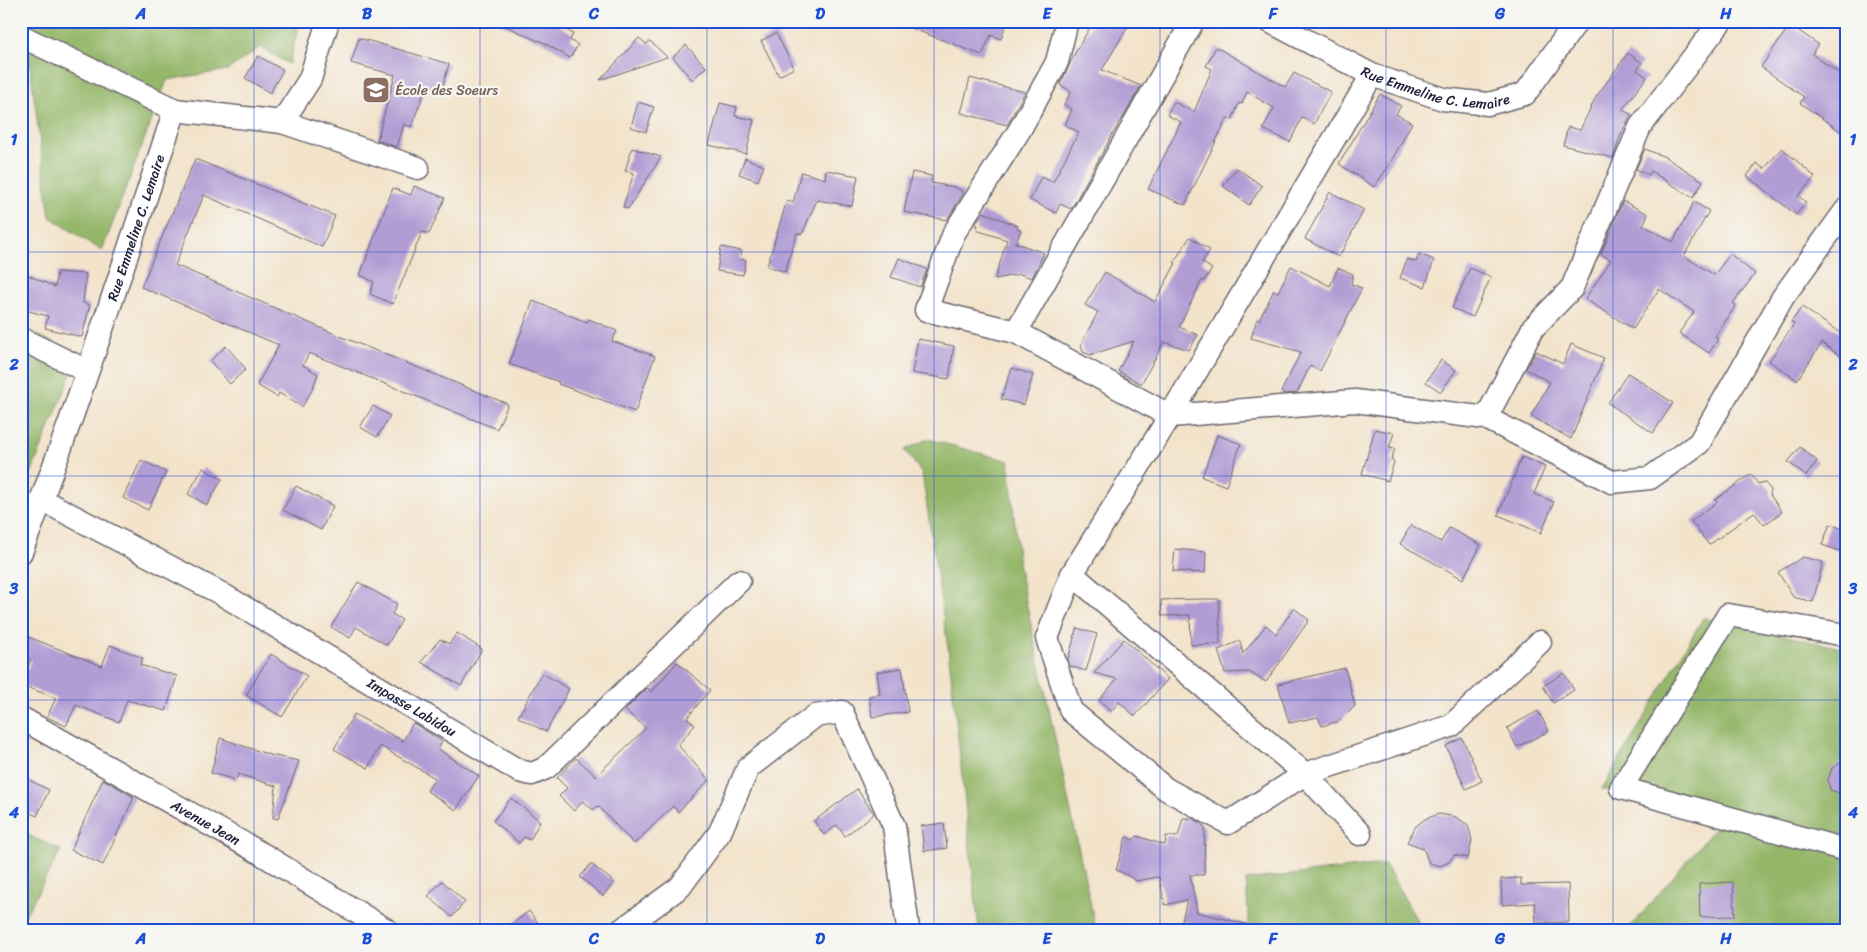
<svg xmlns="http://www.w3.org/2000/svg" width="1867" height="952" font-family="Sriracha,sans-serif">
<rect width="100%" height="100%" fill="#f6f6f2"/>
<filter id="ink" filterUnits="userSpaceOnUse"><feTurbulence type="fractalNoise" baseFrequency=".02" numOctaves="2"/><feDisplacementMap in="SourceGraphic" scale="10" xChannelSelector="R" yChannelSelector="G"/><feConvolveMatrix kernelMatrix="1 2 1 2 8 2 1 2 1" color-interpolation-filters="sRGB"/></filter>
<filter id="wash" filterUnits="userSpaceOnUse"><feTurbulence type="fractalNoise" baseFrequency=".0096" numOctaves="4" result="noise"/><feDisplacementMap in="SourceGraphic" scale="20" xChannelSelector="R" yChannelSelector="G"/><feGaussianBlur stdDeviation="1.12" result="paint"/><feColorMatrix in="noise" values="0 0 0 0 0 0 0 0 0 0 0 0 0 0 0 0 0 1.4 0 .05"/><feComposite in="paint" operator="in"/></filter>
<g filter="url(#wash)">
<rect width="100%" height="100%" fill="#f3e3cb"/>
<path fill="#95b76b" stroke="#5c6c53" d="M24 21H300L289 64 260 47 228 70 167 80 102 251 50 217Z
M21 327 79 355 21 498Z
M928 439 1009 461 1019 569 1095 925 1119 931H979L948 648 922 473 905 450Z
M1703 618 1846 649V931H1627L1721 821 1602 789Z
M21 832 61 850 21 923Z
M1385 864 1423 931H1249L1246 880Z"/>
<g id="blocks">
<path fill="#b19cd4" d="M495 21H552L573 34 570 40 578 45 570 58 539 40 538 41Z
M897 21H1007L1001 39 991 35 982 55 897 23Z
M1094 21H1131L1102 70 1141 86 1121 121H1120L1071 209 1060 204 1056 213 1030 200 1041 177 1053 182 1079 132 1065 125 1072 109 1064 105 1071 91 1060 85 1076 51Z
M1790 25 1818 44 1812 54 1846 78V135L1800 103 1804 97 1761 67Z
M776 33 794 68 779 76 761 41Z
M359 38 449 64 442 89 427 85 411 127 404 124 397 147 377 140 395 75 351 63Z
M639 38 646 44 650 41 667 57 600 80Z
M686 45 706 67 692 80 673 57Z
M1216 47 1285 87 1294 73 1331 92 1314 124 1302 117 1290 142 1263 129 1274 108 1247 92 1242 104 1239 103 1232 120 1227 118 1185 205 1148 189 1181 122 1167 115 1174 102 1194 112 1212 69 1206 66Z
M1628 53 1642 63 1637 70 1647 77 1622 110 1631 114 1620 137 1613 158 1563 145 1568 127 1580 130 1596 97Z
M258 56 283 70 270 93 245 78Z
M970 78 1025 92 1007 125 961 113Z
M1380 94 1401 106 1396 114 1412 123 1388 167 1374 187 1339 164Z
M638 102 654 107 646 132 631 127Z
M720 103 737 107 735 116 754 120 746 154 709 145Z
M632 148 661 157 628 209 623 207 634 173 625 171Z
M1782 148 1815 177 1798 196 1806 202 1796 215 1747 176 1757 163 1764 169Z
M1645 149 1665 157 1703 181 1693 198 1651 171 1649 175 1636 169Z
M745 158 764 166 758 181 739 174Z
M195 159 335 216 322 247 204 195 175 265 342 337 508 404 497 429 309 353 303 365 318 374 312 390 302 407 279 393 277 397 257 385 279 345 141 287Z
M1237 168 1262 186 1249 205 1223 186Z
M826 170 858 176 852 206 817 200 802 234 797 233 785 272 767 266 787 200 793 203 801 172 825 179Z
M912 172 932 176 931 183 954 187 964 192 947 220 904 212Z
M414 186 445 198 429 234 422 232 393 304 370 294 374 282 360 275 393 188 411 195Z
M1330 192 1364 210 1339 257 1305 239Z
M1623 201 1648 214 1643 225 1673 242 1694 202 1709 211 1684 256 1714 275 1730 254 1755 274 1733 303 1736 305 1715 337 1718 339 1709 353 1679 333 1694 312 1659 289 1633 329 1585 299 1611 260 1601 254Z
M983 212 1018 226 1017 228 1021 230 1016 243 1014 242 1044 253 1032 278 1020 274 995 279 1007 240 976 230 978 225H975Z
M1190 237 1210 250 1202 262 1212 269 1204 281 1202 280 1179 327 1198 335 1189 350 1164 342 1141 384 1118 371 1134 341 1090 355 1083 352 1081 344 1098 312 1085 305 1105 272 1155 302 1176 263 1174 262Z
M721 247 742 251 740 259 746 260 743 275 717 271Z
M1419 254 1434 260 1425 287 1400 278 1407 259 1416 262Z
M899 258 927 269 920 287 891 277Z
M1291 266 1330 286 1338 268 1353 274 1351 284 1362 288 1320 371 1310 366 1297 393 1284 394 1281 392 1301 352 1251 338 1257 319 1259 320 1274 290 1278 292Z
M1470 268 1491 277 1473 317 1452 308Z
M21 272 55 287 57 272 86 274 83 303 90 305 82 337 45 328 48 316 21 309Z
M533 301 587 322 589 319 617 331 612 341 655 356 635 412 558 384 559 382 509 364Z
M1802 307 1846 337V360L1822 343 1797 380 1769 361 1794 324 1791 322Z
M918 339 954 346 949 379 912 373Z
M1571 344 1604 358 1571 439 1531 416 1550 382 1526 369 1536 351 1563 364Z
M226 346 246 369 230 384 210 361Z
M1441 360 1456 370 1441 392 1426 382Z
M1012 368 1033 375 1024 405 1001 399Z
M1628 373 1673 403 1653 433 1608 403Z
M373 406 390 416 377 437 360 427Z
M1375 429 1394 433 1389 448 1395 449 1391 460 1394 462 1388 481 1362 474Z
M1217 435 1241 444 1226 486 1202 477Z
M1800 447 1817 461 1806 476 1788 462Z
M1522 457 1545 467 1534 494 1554 502 1541 533 1498 515Z
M141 460 166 472 148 510 123 498Z
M203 468 222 479 207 505 188 494Z
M1751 474 1758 484 1764 482 1771 490 1770 495 1782 512 1764 525 1754 512 1709 545 1691 521 1717 502 1715 500Z
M296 486 333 506 321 530 283 510Z
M1830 524 1846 530V553L1822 545Z
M1411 525 1441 542 1449 528 1481 545 1463 579 1400 544Z
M1175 549 1206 552 1205 573 1173 571Z
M1803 557 1823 562 1813 602 1793 597 1778 572Z
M358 582 397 604 392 614 402 620 387 645 356 627 350 638 331 627Z
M1202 599H1219L1220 644 1191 645 1190 615 1162 616 1161 600Z
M1294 608 1309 620 1266 682 1249 672 1225 673 1218 650 1240 641 1243 654 1266 625 1276 634Z
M1077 628 1097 634 1086 671 1070 666 1068 659Z
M457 633 482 649 461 686 421 662 440 639 449 644Z
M21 634 102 666 110 645 143 658 140 665 177 676 166 711 127 700 119 722 76 705 66 726 47 717 56 698 21 685 31 660 21 656Z
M1124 639 1168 679 1135 716 1119 702 1111 711 1099 700 1117 679 1094 673Z
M271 654 307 676 282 717 246 695Z
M677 662 710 690 687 718 695 725 678 745 709 780 678 812 673 806 634 844 598 806 593 810 583 801 574 811 559 796 567 788 557 778 576 758 596 776 646 728 625 710 647 688 652 692Z
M902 668 908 712 872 717 869 696 880 694 877 672Z
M1345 668 1355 706 1340 721 1322 726 1318 717 1289 723 1278 684Z
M542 673 569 689 546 732 518 717Z
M1564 673 1574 690 1553 703 1543 686Z
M1538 711 1549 731 1517 747 1507 728Z
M354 714 403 741 413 723 442 741 438 749 479 776 456 810 427 791 435 778 380 746 368 768 334 749Z
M220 738 270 755 299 761 278 819 273 818 276 786 238 774 236 780 211 773Z
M1462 738 1482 781 1466 789 1446 746Z
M1846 760V795L1830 790 1828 780 1832 768Z
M25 778 49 790 37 816 21 809V787Z
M103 779 134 797 103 865 71 850Z
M857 789 874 814 845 836 837 825 824 835 814 821Z
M511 798 540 821 530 840 524 837 519 843 493 821Z
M1439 814 1456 817 1468 825 1472 840 1468 858 1454 855 1449 862 1440 866 1429 863 1423 848 1407 842 1416 826 1425 819Z
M1183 818 1194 819 1202 824 1205 828 1204 875H1190L1197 912 1250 925 1249 931H1190L1192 924 1182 921 1187 900 1165 905 1159 877 1136 881 1129 876 1116 870 1126 837 1133 840 1137 836 1165 845 1166 836 1178 837Z
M944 823 947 848 924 851 921 826Z
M591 864 614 882 603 896 580 877Z
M1521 878V885L1568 884 1569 922 1536 923 1535 903 1502 905 1501 879Z
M442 881 465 902 452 917 428 896Z
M1733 882 1735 916 1700 917 1699 884Z
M529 911 544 931H503Z"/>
</g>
</g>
<g filter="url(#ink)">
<use href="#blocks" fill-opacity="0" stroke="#6b666d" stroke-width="1"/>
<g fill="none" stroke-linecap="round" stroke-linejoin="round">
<defs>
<g id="minor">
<path d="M1067 21 1057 62 1019 131 954 233 926 310 1016 332 1170 416 1355 401 1486 418 1612 482 1650 478 1699 443 1783 297 1846 210"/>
<path id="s1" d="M1269 21 1372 75 1443 99 1488 104 1525 94 1577 21"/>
<path d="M21 36 175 110 282 122 418 168"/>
<path d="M282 122 310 79 328 21"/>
<path d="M1016 332 1193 21"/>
<path d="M21 339 87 371"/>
<path d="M1486 418 1533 328 1572 288 1640 127 1721 21"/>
<path id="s2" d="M42 500 220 593 519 771 532 774 546 768 739 581"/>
<path id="s3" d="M21 552C79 407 125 258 175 110"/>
<path d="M1072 574 1047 638 1071 711 1166 789 1228 823 1305 774 1451 726 1540 642"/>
<path d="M1846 635 1728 615 1621 788 1846 850"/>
<path id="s4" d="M21 718 262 854 388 931"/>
<path d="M1360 834 1305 774 1072 574 1170 416 1372 75"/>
<path d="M620 931 680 887 720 832 748 768 815 716 842 712 894 826 908 928"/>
</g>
</defs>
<use href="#minor" stroke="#6b666d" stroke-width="25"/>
<use href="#minor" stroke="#fff" stroke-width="22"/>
</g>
</g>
<path fill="none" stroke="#1d4ed8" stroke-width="1" stroke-opacity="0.55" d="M254 21V931M480 21V931M707 21V931M934 21V931M1160 21V931M1386 21V931M1613 21V931M21 252H1846M21 476H1846M21 700H1846"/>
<defs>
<symbol id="school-square" viewBox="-11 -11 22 22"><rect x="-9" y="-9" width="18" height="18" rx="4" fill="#8d6e63" stroke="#f6f6f2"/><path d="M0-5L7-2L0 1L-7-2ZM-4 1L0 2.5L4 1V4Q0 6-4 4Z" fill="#fff"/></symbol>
</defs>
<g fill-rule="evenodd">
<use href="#school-square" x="360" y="74" width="32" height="32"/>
</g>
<g text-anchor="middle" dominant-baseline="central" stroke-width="4.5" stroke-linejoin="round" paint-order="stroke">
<g font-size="14" fill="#22223b" stroke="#f6f6f2">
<text stroke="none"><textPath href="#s1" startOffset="182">Rue Emmeline C. Lemaire</textPath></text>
<text stroke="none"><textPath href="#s3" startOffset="344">Rue Emmeline C. Lemaire</textPath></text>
<text stroke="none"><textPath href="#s2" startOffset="424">Impasse Labidou</textPath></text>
<text stroke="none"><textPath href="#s4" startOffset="212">Avenue Jean</textPath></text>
</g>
<g font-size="14" fill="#785e54" stroke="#f6f6f2" text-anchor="start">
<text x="395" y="90">École des Soeurs</text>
</g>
</g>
<rect width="1867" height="952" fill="none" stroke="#f6f6f2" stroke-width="55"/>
<rect x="28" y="28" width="1812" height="896" fill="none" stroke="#1d4ed8" stroke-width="2"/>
<g font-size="16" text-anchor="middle" font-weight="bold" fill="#1d4ed8">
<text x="141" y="19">A</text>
<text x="367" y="19">B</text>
<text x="594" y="19">C</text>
<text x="820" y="19">D</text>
<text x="1047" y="19">E</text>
<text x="1273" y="19">F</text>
<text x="1500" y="19">G</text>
<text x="1726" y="19">H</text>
<text x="14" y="145">1</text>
<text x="1853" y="145">1</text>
<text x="14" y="370">2</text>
<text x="1853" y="370">2</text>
<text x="14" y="594">3</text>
<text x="1853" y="594">3</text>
<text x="14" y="818">4</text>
<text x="1853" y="818">4</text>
<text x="141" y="944">A</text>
<text x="367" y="944">B</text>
<text x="594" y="944">C</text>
<text x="820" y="944">D</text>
<text x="1047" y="944">E</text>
<text x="1273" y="944">F</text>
<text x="1500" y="944">G</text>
<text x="1726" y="944">H</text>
</g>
</svg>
